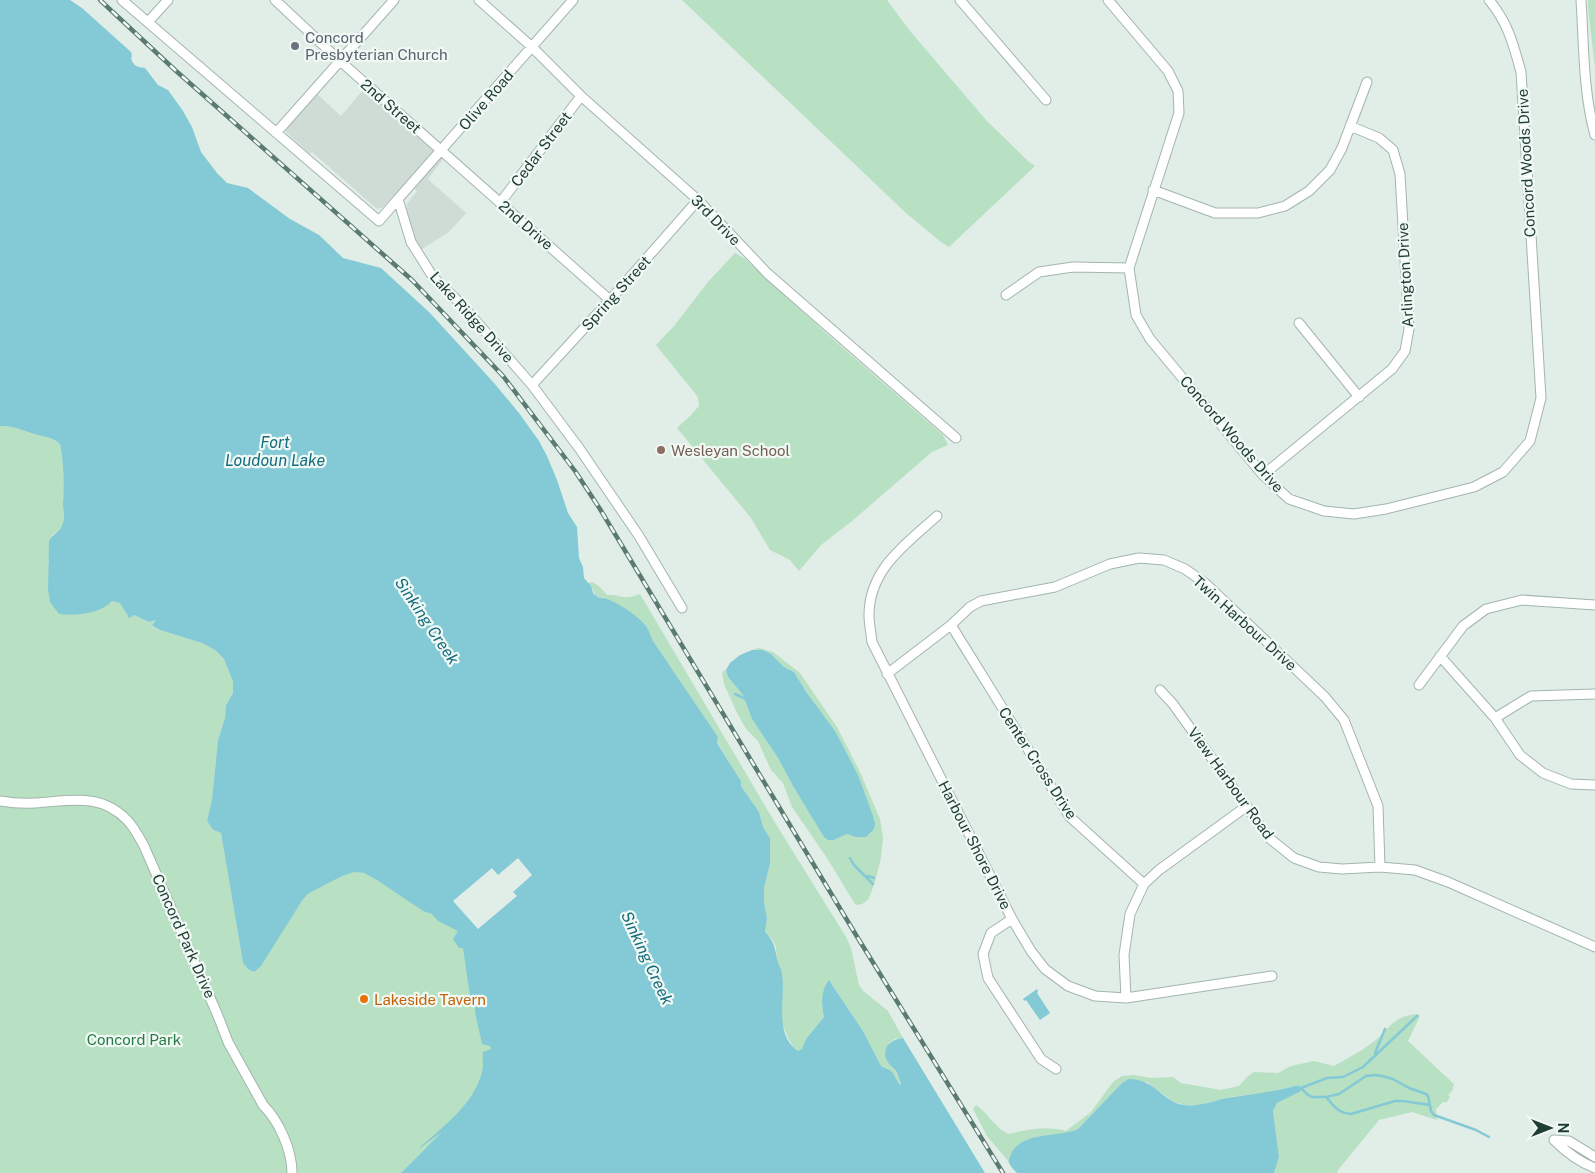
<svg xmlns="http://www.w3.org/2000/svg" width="1595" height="1173" font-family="'Public Sans',sans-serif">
<rect width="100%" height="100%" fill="#e1ede7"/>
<path fill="#cfdcd6" d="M369 83 438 144 449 151 428 179 466 213 449 232 419 251 406 218 407 204 417 191 407 181 384 206 381 208 377 209 312 152 310 154 286 132 287 128 316 93 341 116Z"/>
<path fill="#b8e0c3" d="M682 0H887L910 31 986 120 1028 161 1035 166 949 247 941 242 907 214Z
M1588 0H1595V68L1588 8Z
M735 253 744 258 827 334 943 435 948 445 932 452 852 521 821 545 799 571 790 560 770 550 751 518 677 428 690 416 699 406 698 397 656 345 674 326 708 282Z
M0 426C13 426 19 429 31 433 41 437 52 436 60 444 64 464 64 485 63 504 63 511 65 517 63 524 61 530 57 532 52 535L48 565 110 602 112 601 121 603 128 617 134 615 149 622 157 620 152 627 160 630 202 643 215 650 224 659 233 682V693L226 705 225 718 218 740 212 799 207 821 213 830 221 833 243 963 248 969 254 972 298 898 344 870 375 875 463 932 491 1025 492 1076 439 1136 401 1173H0Z
M592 582 599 586 607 595C622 594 623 601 640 594L774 821 846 937 851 948 859 985 863 991 888 1011 903 1038 894 1039 889 1043 885 1052 886 1060 895 1070 901 1083 900 1085 888 1068 882 1067 880 1064 863 1031 832 984 822 1007 824 1017 806 1039 802 1050 798 1051 794 1048 788 1038 782 1023V973L777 962 776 947 772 939 765 932 767 918 764 902V888L770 864V838L763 827 759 812 741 786V781L717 742 718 737 653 641 646 626 603 597 599 598C593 593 593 588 588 583Z
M759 648 773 652 800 673 837 727 860 772 880 819 883 837 881 858 874 885 868 900 862 904 856 905 853 901 827 858 792 807 783 783 771 770 758 741 746 729 738 715 724 684 722 672 726 670 728 677 743 695 752 719 778 758 793 786 807 808 834 840 847 834 856 837 861 784 858 775 794 672 784 667 771 654 763 650H752Z
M1418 1014 1420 1016 1408 1041 1454 1084 1452 1091 1448 1095 1450 1097 1447 1102H1443L1436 1109 1437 1120 1412 1112 1379 1120 1338 1170 1337 1173H1274L1279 1157 1273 1111 1277 1103 1300 1091 1299 1085 1265 1093 1229 1097 1198 1105H1184L1172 1101 1147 1082 1122 1083 1078 1129 1070 1132 1026 1141 1009 1157V1162L987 1136 973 1109 976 1105C988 1113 994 1127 1008 1134 1028 1130 1045 1125 1066 1131L1091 1112 1113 1082 1122 1076 1133 1075 1152 1078 1173 1077 1181 1083 1221 1090 1239 1086 1247 1077 1254 1072 1278 1073 1291 1066 1314 1061 1334 1066C1346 1059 1360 1052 1372 1043 1390 1030 1391 1016 1418 1014Z"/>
<path fill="#84c9d6" d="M0 0H70L82 8 131 52 132 56 131 58C133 66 137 67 145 68L158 85 168 90 183 111 192 127 201 152 217 173 227 183 248 188 290 219 319 235 343 258 381 268 430 313 494 383 519 413 539 441 547 456 557 480 568 513 577 527 579 558 583 567 584 578 591 586 593 593 599 598C610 596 639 617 646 626 649 631 651 636 653 641L718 737 717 743 741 781V786L759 812 763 827 770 838V864L764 888V902L767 918 765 932C774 941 775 948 777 959 778 965 782 969 782 974 786 998 773 1034 798 1051L802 1049 806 1039 824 1017C821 1005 821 990 829 980L863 1031 880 1064 882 1067C894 1069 894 1077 900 1085L901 1083C899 1079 898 1075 896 1071 893 1067 888 1064 886 1059 882 1046 892 1039 903 1038L985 1173H401L442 1132 417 1150C441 1128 474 1105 482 1072 484 1065 482 1059 483 1052L491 1049 490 1046 482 1044 475 1012V1005L481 1002 478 998 470 996 463 948H459L453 939 458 931 438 921 432 914 423 911 377 880 364 873 354 872 342 876 309 893 303 899 261 966 254 972 248 969 243 963 221 833 213 830 207 821 212 799 218 740 225 718 226 705 233 693V682L224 659 215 650 202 643 160 630 152 626 156 620 149 622 134 615 129 618 120 603 112 601C100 614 76 616 59 614L50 602 48 589 49 541C53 533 61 532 63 523 65 517 63 510 63 504 64 485 64 464 60 444 52 436 41 437 31 433 19 429 13 426 0 426Z
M752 650H763L771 654 784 667 794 672 807 693 835 731 858 775 873 816 875 824 874 829 866 837H856L847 834 834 840H828L824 837 793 786 778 758 752 719 743 695 728 677 726 670 730 663 740 655Z
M1037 989 1038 992 1037 993 1050 1013 1040 1020 1026 1000 1024 1001 1023 999Z
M1129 1079C1156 1079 1162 1102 1184 1105 1198 1107 1213 1101 1226 1098 1238 1096 1250 1095 1261 1093 1274 1091 1287 1088 1299 1085L1301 1091 1277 1103 1273 1111 1279 1157 1274 1173H1017C1014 1170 1011 1167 1009 1163 1008 1160 1010 1156 1012 1152 1025 1131 1057 1138 1078 1129L1122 1083Z"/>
<path fill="#e1ede7" d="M518 858 532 875 513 892 517 896 478 929 453 901 492 868 498 875Z"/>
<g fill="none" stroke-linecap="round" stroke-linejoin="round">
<path stroke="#84c9d6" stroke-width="2.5" d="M735 694 746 699
M850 858 854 865 873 884
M868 876 874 878
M1375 1053 1385 1029
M1301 1088 1308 1095 1312 1097H1326L1339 1094 1366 1076 1375 1075 1382 1076 1393 1079 1409 1088 1426 1094 1428 1096 1431 1111 1434 1115 1476 1130 1489 1137
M1301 1088 1327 1078 1343 1077 1363 1067 1417 1016
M1326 1097C1334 1106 1338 1113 1351 1114L1395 1101H1403L1430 1105"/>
<defs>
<path id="minor" d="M122 0 379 221 398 199 411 242 433 277 462 305 532 385 579 448 639 536 682 608
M275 0 339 60 610 300
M479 0 532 47 581 96 698 200 767 273 956 438
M960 0 1046 100
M1108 0 1168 71 1178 91 1179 113 1129 268 1136 315 1150 339 1263 475 1289 499 1324 511 1354 514 1386 509 1474 487 1503 472 1530 441 1541 398 1521 72C1513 43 1508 23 1489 0
M1581 0C1584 45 1583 92 1595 135
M148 22 168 0
M276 133 394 0
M1153 190 1215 213H1258L1285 206 1309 191 1330 170 1342 148 1367 82
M398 199 573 0
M500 203 581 96
M1006 295 1039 272 1073 267 1129 268
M1299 323 1359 397
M532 385 610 300 698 200
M1263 475 1392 369 1405 351 1409 329 1400 174 1393 150 1379 138 1350 126
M937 516C906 544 869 569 869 615 869 624 871 633 872 642L1012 919 1031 951 1045 969 1068 986 1095 996 1126 998 1272 976
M951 625 1070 817 1144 884
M1440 656 1495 718 1520 755 1543 773 1571 784 1595 785
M887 674 951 625 970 607 981 601 1055 587 1110 564 1139 558 1164 560 1185 569 1205 583 1325 697 1344 720 1378 806 1380 867
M1419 685 1463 626 1486 609 1522 600 1595 605
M1160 690 1173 704 1269 838 1294 858 1319 867 1342 869 1380 867 1415 870 1448 882 1595 947
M1495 718 1531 696 1595 694
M0 801C12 803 23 804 35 803 69 801 100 792 127 820 134 827 139 837 144 846L218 1016 228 1042 263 1105C279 1121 292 1150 292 1173
M1012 919 991 933 983 954 988 978 1041 1059 1056 1069
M1126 998 1124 955 1130 914 1144 884 1159 870 1247 806
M1554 1140C1566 1152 1579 1162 1595 1168
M1554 1140 1569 1141 1595 1157"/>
</defs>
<use href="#minor" stroke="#a3b5ae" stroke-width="11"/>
<use href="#minor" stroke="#fff" stroke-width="9"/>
<defs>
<path id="rail" d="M100 0 175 70 412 280 503 376 575 471 600 509 856 935 1003 1173"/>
</defs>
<use href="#rail" stroke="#5a7a72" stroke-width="4.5"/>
<use href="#rail" stroke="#f1f9f5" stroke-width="2.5" stroke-dasharray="8" stroke-linecap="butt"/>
</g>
<circle fill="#6b7280" stroke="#f1f9f5" stroke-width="2" cx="295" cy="46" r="5"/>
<circle fill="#8d6e63" stroke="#f1f9f5" stroke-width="2" cx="661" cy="450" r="5"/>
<circle fill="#e8710a" stroke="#f1f9f5" stroke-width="2" cx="364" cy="999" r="5"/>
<g text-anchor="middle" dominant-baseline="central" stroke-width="4.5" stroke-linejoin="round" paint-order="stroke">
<g font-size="15" fill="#5b616d" stroke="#f1f9f5" text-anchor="start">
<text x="305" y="37">Concord<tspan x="305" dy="17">Presbyterian Church</tspan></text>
</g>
<g font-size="15" fill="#203e36" stroke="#f1f9f5">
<text transform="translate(486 100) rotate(-49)">Olive Road</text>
<text transform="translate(391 106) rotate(41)">2nd Street</text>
<text transform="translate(541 149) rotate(-53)">Cedar Street</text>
<text transform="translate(1526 163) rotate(-93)">Concord Woods Drive</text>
<text transform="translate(716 220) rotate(46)">3rd Drive</text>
<text transform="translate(526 225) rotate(41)">2nd Drive</text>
<text transform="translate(1405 275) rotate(-93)">Arlington Drive</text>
<text transform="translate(616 293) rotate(-48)">Spring Street</text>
<text transform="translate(472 317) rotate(48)">Lake Ridge Drive</text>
<text transform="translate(1232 434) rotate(49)">Concord Woods Drive</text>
<text transform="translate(1245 623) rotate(42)">Twin Harbour Drive</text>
<text transform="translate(1038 763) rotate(57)">Center Cross Drive</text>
<text transform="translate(1231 783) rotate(54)">View Harbour Road</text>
<text transform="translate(975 845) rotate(63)">Harbour Shore Drive</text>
<text transform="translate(184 936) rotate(66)">Concord Park Drive</text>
</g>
<g font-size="15" fill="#785e54" stroke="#f1f9f5" text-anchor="start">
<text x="671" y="450">Wesleyan School</text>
</g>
<g font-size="15" fill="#c56008" stroke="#f1f9f5" text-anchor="start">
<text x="374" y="999">Lakeside Tavern</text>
</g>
<g font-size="15" fill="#277947" stroke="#f1f9f5">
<text x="134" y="1039">Concord Park</text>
</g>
<g font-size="16" font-style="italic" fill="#156c7f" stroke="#f1f9f5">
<text x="275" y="442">Fort<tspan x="275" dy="18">Loudoun Lake</tspan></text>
<text transform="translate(427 621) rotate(56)">Sinking Creek</text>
<text transform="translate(647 958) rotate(65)">Sinking Creek</text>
</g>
</g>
<g transform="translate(1550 1128) rotate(90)" stroke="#f1f9f5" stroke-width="4" paint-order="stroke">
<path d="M0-4L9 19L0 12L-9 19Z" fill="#203e36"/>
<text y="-8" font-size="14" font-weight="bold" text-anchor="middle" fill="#203e36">N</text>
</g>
</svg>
